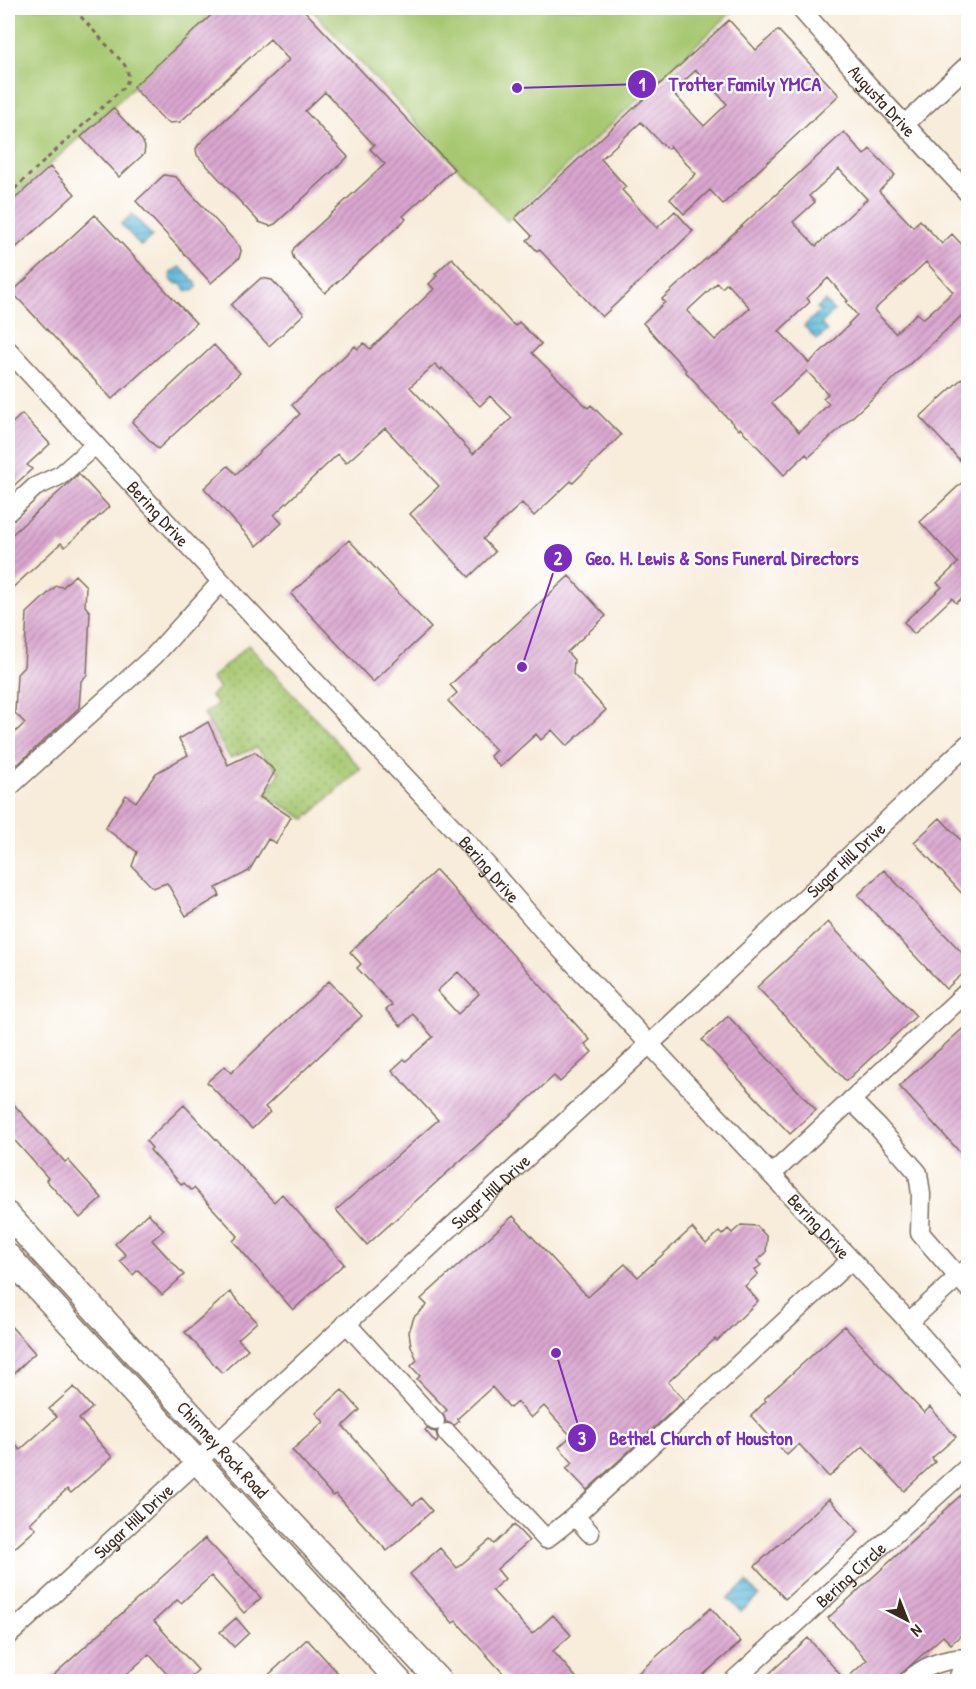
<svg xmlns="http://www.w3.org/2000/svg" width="976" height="1689" font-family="'Patrick Hand',sans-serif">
<defs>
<pattern id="park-dots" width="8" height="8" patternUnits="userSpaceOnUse" patternTransform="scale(1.5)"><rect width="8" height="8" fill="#a7c871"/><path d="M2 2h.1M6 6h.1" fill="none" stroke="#89a35c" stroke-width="1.8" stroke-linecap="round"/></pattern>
<pattern id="water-rules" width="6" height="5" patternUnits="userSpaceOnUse" patternTransform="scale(1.5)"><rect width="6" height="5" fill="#5fbbdd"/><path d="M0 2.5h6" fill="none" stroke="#5098b3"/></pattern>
<pattern id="building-hatch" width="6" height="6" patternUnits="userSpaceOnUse" patternTransform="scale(1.5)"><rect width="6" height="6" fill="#daa6d0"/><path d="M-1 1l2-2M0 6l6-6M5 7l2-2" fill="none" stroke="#b287a8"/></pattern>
</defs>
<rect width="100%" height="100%" fill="#fff"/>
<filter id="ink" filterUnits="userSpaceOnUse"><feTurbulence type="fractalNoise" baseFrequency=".0167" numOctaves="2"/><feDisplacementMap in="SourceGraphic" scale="12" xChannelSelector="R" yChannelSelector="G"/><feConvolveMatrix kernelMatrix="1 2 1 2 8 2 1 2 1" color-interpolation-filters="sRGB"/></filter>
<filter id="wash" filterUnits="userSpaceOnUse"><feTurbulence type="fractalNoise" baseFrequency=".008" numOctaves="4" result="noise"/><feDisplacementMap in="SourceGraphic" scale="24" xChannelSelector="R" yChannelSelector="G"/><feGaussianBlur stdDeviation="1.35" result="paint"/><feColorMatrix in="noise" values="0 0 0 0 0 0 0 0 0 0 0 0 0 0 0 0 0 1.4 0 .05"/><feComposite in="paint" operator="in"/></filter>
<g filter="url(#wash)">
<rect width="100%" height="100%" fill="#f8ecda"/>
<path fill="url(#park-dots)" stroke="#717948" stroke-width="1.5" d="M248 645 361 769 305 819 265 795 280 773 256 748 230 758 204 714 217 704 211 696 219 688 211 679Z"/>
<path fill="#a7c871" stroke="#717948" stroke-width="1.5" d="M14 8H219L8 203V14Z
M310 8H736L507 221Z"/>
<path fill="url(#water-rules)" stroke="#4d727e" stroke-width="1.5" d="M132 214 152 236 141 246 121 224Z
M180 267 196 283 197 287 193 291H187L183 285 174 283 170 278 171 272Z
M825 301 834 311 821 324 827 331 817 340 804 326 820 311 817 308Z
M747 1582 759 1596 741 1612 728 1598Z"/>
<g id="blocks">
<path fill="url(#building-hatch)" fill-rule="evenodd" d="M219 8H302L454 169 403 216 406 219 325 293 294 259 292 253 294 248 385 164 370 149 374 145 325 92 305 111 348 157 275 224 270 226 259 222 197 155 196 149 199 144 289 60 270 39 180 122 170 123 164 120 133 87Z
M729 20 756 50 778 30 839 95 723 204 710 190 684 214 670 199 696 174 670 146 667 149 641 122 601 159 626 187 622 190 657 228 675 211 693 231 602 317 539 249 537 251 527 240 532 236 515 218ZM696 70 727 104 704 126 672 92Z
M113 108 142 140 145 147 144 154 119 177 81 137Z
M844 132 864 155 870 149 895 175 879 191 913 227 920 220 942 244 952 234 969 252V309L809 457 806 454 784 475 740 428 739 430 698 387 699 386 685 371 686 370 643 323 665 302 662 299ZM839 169 867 199 816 246 793 222 815 202 809 196ZM926 262 953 292 923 319 917 313 895 333 874 310ZM828 278 848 301 846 302 857 315 848 324 849 325 809 363 779 331 810 302 807 298ZM717 283 722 288 727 283 750 308 715 340 687 311ZM807 371 828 394 823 398 829 404 799 432 772 403Z
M50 167 75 194 8 255V205Z
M164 175 176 177 240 247 241 251 239 258 211 283 136 201Z
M95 215 196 323 112 399 12 292Z
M452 258 511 323 516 326 519 322 541 344 532 353 588 408 591 405 621 435 573 483 571 481 534 516 522 503 483 539 495 552 469 577 410 514 439 486 385 428 346 463 338 454 302 488 274 515 282 523 257 546 204 488 228 466 236 474 300 414 292 405 355 346 358 349 364 343 370 349 398 323 434 289 429 284 437 276 435 274ZM435 364 441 370 442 368 480 406 490 396 512 418 473 454 410 387Z
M261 278 272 280 304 314 269 346 231 305Z
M214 345 240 373 158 449 132 422Z
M969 372V470L920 417Z
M22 414 50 444 27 465 32 469 8 491V427Z
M79 474 109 507 65 547 61 543 8 592V538Z
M969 476V592L956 603 952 598 914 634 904 622 942 587 937 583 958 563 920 522Z
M349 540 431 628 373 682 291 594Z
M75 575 86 586 85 606 90 612 87 675 81 681 79 708 17 765 8 755V739L25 723 15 713 17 674 24 667 27 613 56 586 63 587Z
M569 576 606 616 567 652 574 660 573 674 606 710 567 746 552 730 541 740 536 734 500 767 490 756 496 750 448 701 457 693 450 685Z
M208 722 228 765 255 752 275 771 260 797 291 817 276 843 268 839 249 871 216 888 220 896 186 916 167 883 153 888 132 866 137 852 105 828 126 795 136 802 156 773 188 755 179 739Z
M940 818 969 849V901L914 842Z
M436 870 590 1040 585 1044 592 1052 560 1082 554 1076 367 1245 336 1210 438 1120 392 1070 404 1059 406 1061 433 1037 413 1014 401 1026 386 1010 392 1005 357 968 361 964 350 952ZM458 972 479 994 458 1014 437 991Z
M884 870 969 960V968L946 989 858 895Z
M828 922 916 1016 846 1081 757 987Z
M329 981 362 1016 265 1107 270 1112 252 1129 207 1082 225 1066 231 1073Z
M728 1016 816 1110 790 1134 702 1040Z
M969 1023V1162L899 1086Z
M8 1098 65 1162 68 1160 102 1198 80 1218 46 1180 48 1178 8 1133Z
M184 1105 274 1202 282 1194 344 1264 293 1310 233 1241 238 1236 194 1188 191 1190 184 1183 182 1185 150 1150 152 1148 146 1141Z
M148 1213 164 1230 152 1240 184 1275 162 1295 138 1270 133 1275 120 1261 126 1255 115 1244Z
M513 1216 588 1297 625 1264 638 1277 692 1228 706 1244 719 1232 722 1235 728 1229 732 1233 741 1225 757 1226 767 1237 766 1253 757 1261 761 1265 755 1270 758 1274 745 1286 758 1301 717 1341 715 1339 668 1382 684 1400 587 1490 566 1468 573 1463 559 1447 571 1436 544 1406 531 1418 517 1402 510 1408 492 1387 457 1419 459 1421 455 1425 446 1422 443 1414 447 1410 417 1379 420 1376 411 1366 417 1360 411 1346 409 1332 414 1317 427 1305 421 1299Z
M230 1292 257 1322 238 1339 248 1349 222 1373 185 1332Z
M8 1323 35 1353 8 1379Z
M844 1326 924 1413 930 1407 956 1437 932 1458 935 1462 904 1491 863 1446 829 1477 799 1444 787 1455 751 1416 766 1401 764 1399Z
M74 1387 92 1408 79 1419 112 1457 71 1493 67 1489 30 1523 36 1529 8 1554V1436L20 1450 57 1417 49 1409Z
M342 1390 360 1410 343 1426 413 1505 421 1498 432 1511 387 1551 336 1494 333 1496 292 1450 324 1422 316 1413Z
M427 1428 431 1431 436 1432 438 1440 436 1443 425 1430Z
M969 1488V1628L951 1644 943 1636 892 1682H760L808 1638 845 1680 867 1660 828 1618 943 1513 942 1512Z
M829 1499 859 1532 785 1599 755 1566Z
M514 1525 529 1541 497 1569 505 1579 492 1590 532 1634 553 1615 571 1635 553 1651 580 1682H511L456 1621 453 1623 410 1574 440 1548 457 1568 490 1540 494 1544Z
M205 1538 261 1598 244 1613 211 1576 181 1603 177 1600 154 1621 198 1670 185 1682H174L149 1654 118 1682H46Z
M711 1608 741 1642 695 1682H644L637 1674Z
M236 1618 249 1633 234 1647 220 1632Z
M307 1639 346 1682H261L288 1657Z"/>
</g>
</g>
<g filter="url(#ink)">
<use href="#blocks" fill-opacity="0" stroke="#7d6e60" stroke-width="1.5"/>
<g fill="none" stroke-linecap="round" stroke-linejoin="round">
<defs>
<g id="minor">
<path id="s1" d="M800 8 868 85 968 193"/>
<path d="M905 124 968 65"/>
<path id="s2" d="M8 350 244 606 471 847 541 928 909 1322 968 1389"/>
<path d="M8 512 35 487 61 475 95 445"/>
<path d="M8 788 154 656 221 582"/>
<path d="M851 1100 876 1125 918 1173 921 1194 920 1233 968 1288"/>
<path d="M772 1174 968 991"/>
<path d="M909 1322 968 1268"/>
<path d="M346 1323 435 1421"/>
<path d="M447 1433 546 1539 575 1516 590 1533"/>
<path d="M575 1516 851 1260"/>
<path id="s3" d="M8 1636 667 1028 968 744"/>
<path id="s4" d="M732 1682 968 1467"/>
<path d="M907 1682C925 1665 942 1660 966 1658L957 1682"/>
</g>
<g id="major">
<path id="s5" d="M8 1215 216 1442 440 1682"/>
<path d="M8 1256 400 1682"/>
</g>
</defs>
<use href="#minor" stroke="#7d6e60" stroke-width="21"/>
<use href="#major" stroke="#7d6e60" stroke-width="27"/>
<path stroke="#7d6e60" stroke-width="3" stroke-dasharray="4.5 4.5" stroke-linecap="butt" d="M8 18 19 8
M8 195 125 86C130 77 129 73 124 64L73 8"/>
<use href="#minor" stroke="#fff" stroke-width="18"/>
<use href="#major" stroke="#fff" stroke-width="24"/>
</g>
</g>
<g text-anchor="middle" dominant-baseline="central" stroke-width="4.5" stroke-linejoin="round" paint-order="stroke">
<g font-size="18" fill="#3b2a1e" stroke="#fff">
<text stroke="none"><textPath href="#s1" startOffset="124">Augusta Drive</textPath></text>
<text stroke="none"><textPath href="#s2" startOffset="222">Bering Drive</textPath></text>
<text stroke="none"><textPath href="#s3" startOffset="1142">Sugar Hill Drive</textPath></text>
<text stroke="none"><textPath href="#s2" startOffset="708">Bering Drive</textPath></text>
<text stroke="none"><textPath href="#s3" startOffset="656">Sugar Hill Drive</textPath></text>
<text stroke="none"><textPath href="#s2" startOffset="1194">Bering Drive</textPath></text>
<text stroke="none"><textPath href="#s5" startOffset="318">Chimney Rock Road</textPath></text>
<text stroke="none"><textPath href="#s3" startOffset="170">Sugar Hill Drive</textPath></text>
<text stroke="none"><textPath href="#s4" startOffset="160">Bering Circle</textPath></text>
</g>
</g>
<path fill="none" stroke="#7b2cbf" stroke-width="2" d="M517 88L642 84M522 667L558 558M556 1353L582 1438"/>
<g fill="#7b2cbf" stroke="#fff" stroke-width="2">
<circle cx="517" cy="88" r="6"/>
<circle cx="522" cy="667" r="6"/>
<circle cx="556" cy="1353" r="6"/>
<circle cx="642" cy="84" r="15"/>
<circle cx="558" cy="558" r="15"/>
<circle cx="582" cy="1438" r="15"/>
</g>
<g font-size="18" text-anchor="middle" font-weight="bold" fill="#fff">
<text x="642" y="91">1</text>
<text x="558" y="565">2</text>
<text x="582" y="1445">3</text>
</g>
<g font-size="20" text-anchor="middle" font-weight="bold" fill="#7b2cbf" stroke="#fff" stroke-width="4.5" stroke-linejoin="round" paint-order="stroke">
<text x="745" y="91">Trotter Family YMCA</text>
<text x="722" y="565">Geo. H. Lewis &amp; Sons Funeral Directors</text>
<text x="701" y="1445">Bethel Church of Houston</text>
</g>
<rect width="976" height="1689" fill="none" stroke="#fff" stroke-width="30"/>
<g transform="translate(907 1620) rotate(138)" stroke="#ffffff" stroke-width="4.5" paint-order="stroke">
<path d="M0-4.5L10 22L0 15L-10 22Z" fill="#3b2a1e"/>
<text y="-9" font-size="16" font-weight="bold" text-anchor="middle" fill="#3b2a1e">N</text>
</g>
</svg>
